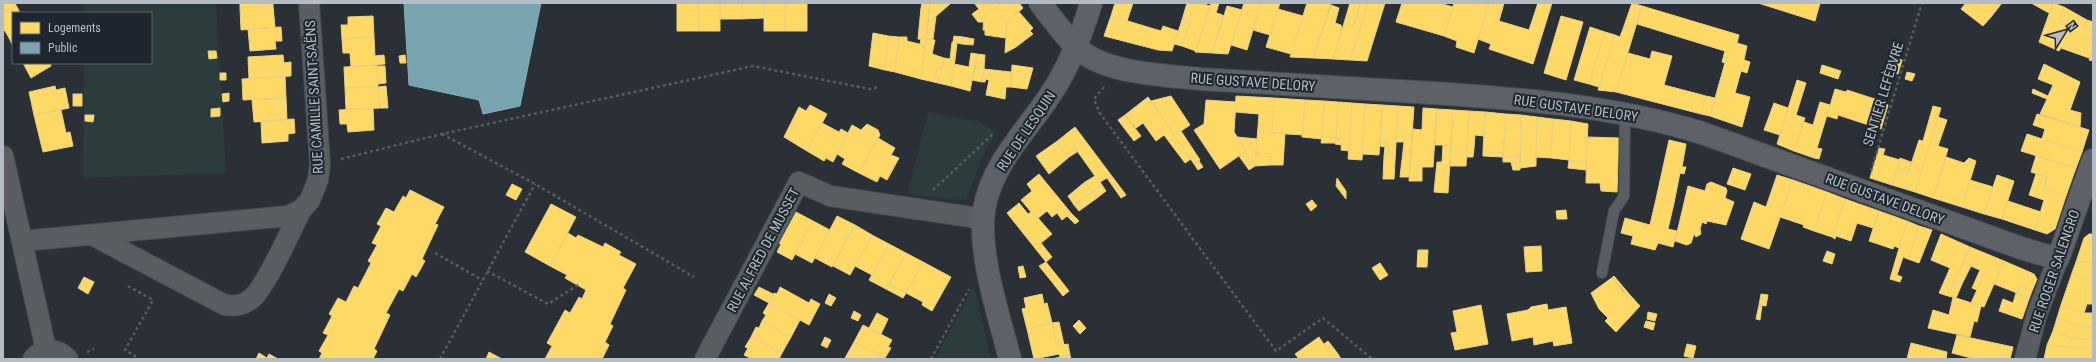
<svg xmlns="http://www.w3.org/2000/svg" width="2096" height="362" font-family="'Roboto Condensed',sans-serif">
<rect width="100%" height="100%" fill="#2a3035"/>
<path fill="#2a3d3c" d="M85 3H216L226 173 83 178 84 63H151V13H85Z
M928 112 979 122 996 132 981 160 966 201 907 194Z
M974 286 991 359H935Z"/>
<path fill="#ffd966" stroke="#e8d183" d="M3 3H14L16 5 3 13Z
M240 3H273V6L240 8Z
M699 3V31H677V3Z
M699 3H720V31H699Z
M720 3H742V19H720Z
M742 3H764V18L742 19Z
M764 3H785V31H764Z
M785 3H807V31H785Z
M922 3H930L929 9 921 8Z
M930 3H949L950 4 928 23Z
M974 3H1001L984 16V22H978L972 14 979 9Z
M1001 3H1019L1023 8 1007 22 1006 38 985 35V30H983L984 16Z
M1115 3H1133L1127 21 1111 16Z
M1187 3H1201L1210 6 1196 51 1182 46 1190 22 1182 20Z
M1211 3H1219L1216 13 1220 14 1217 25 1220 27 1212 53 1195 52Z
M1244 3H1261L1247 50 1231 45Z
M1261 3H1280L1270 35 1253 30Z
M1307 3H1331L1313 58 1290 57Z
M1350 3 1360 4 1353 26 1344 23Z
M1361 3H1368L1350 60 1333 59 1344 23 1353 26Z
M1368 3H1385L1367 61 1350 60Z
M1402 3H1439L1453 7 1444 36 1396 22Z
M1454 3H1489L1474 53 1456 47 1457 41 1444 36Z
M1489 3H1504L1499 21 1529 30 1538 3H1552L1533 64 1489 49 1491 44 1478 39Z
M1632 3 1642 6 1635 29 1624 26Z
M1758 3H1820L1815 21Z
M1966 3H2002L1991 17 1989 12 1965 4Z
M2031 3H2053L2049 13Z
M2053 3 2064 7 2059 20 2068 25 2065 31 2093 41V49L2089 58 2061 48 2059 51 2039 42Z
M1965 4 1989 12 1991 17 1983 26 1961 9Z
M16 5 20 13H13V33L8 36 3 28V13Z
M1331 5 1339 8 1335 23 1341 25 1342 30 1333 59 1313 58Z
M273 6 275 27 241 30 240 8Z
M1227 6 1242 10 1228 54 1212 53Z
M1642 6 1739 35 1737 43 1747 46 1744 60 1750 62 1747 73 1741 71 1735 93 1750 97 1742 127 1710 116 1728 52 1637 24Z
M2064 7 2087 20 2083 28 2093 31V41L2065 31 2068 25 2059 20Z
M921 8 929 9 926 40 918 39Z
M1278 9 1303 16 1291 54 1266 47Z
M1019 12 1033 28 1030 31 1033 34 1016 47 1005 53 1007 22Z
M1220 14 1224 16 1220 27 1217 25Z
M373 16 374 37 342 39 341 25H348V17Z
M936 16 933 39H926L928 23Z
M1111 16 1161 31 1163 26 1178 31 1172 51 1158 50 1104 36Z
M1561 16 1583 22 1566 80 1544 73Z
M1182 20 1190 22 1182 46 1174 44Z
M2087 20 2093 22V31L2083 28Z
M1624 26 1635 29 1616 92 1598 90 1615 35 1620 37Z
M281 27 282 41H275L276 49 250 51 248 29Z
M1590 27 1605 32 1589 84 1574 80Z
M1605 32 1615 35 1599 87 1589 84Z
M13 33V46L8 36Z
M873 33 888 36 885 70 869 66Z
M888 36 899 37 895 72 885 70Z
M954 36 963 37 962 44 953 42Z
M374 37 375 56 384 55 385 64 351 67 350 53H343L342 39Z
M899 37H907V41L923 45V48H925L921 79 895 72Z
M963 37 974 39 973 45 962 44Z
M921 39 926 40 925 48 920 44Z
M926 39 935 40 932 54 944 58 942 69 937 68 935 78 939 79 938 83 921 79Z
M952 42 957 43 955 60 950 59Z
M2093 49V61L2089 60Z
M208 51H216L217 58 209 59Z
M1652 51 1672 56 1664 85 1706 96 1701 114 1616 92 1628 53 1650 59Z
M1725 51 1728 52 1725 63 1722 62Z
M971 53 977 54 970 91 951 86 954 64 969 67Z
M977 54 985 55 984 69 975 68Z
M283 55 284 63 291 62V76L249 79 248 57Z
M405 55 406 63H400L399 56Z
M1892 57 1902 60 1898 74 1888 71Z
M944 58 955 60 951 86 938 83 939 79 935 78 937 68 942 69Z
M23 63H50L51 66 31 78Z
M2044 64 2080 82 2070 110 2081 113 2080 127 2040 114 2047 99 2032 93 2033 89 2048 96 2053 85 2038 79Z
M377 65 378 87 345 88 344 67Z
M1012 65 1033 68 1027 89 1011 87Z
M1822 65 1841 71 1838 79 1820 73Z
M377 66H385L386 83 378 84Z
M975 68 984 69 982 82 972 80Z
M984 69 1011 72V87H1006L1005 99 986 95 989 80 986 79 985 82H982Z
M1907 72 1915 74 1912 81 1905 79Z
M220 73H226V80H220Z
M285 76 286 98 243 100 242 79Z
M1797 80 1806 83 1796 115 1805 118 1794 151 1777 144Z
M55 86 56 90 65 88 69 108 34 115 29 92Z
M386 86 388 108H380L378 87Z
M378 87 380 108 346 110 345 88Z
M1835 89 1846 92 1847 90 1878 100V102L1888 105 1881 129 1838 115 1837 119 1827 116Z
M229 93V101L223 102 222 94Z
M73 94H82V106H73Z
M1171 96 1190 125 1181 131 1200 160 1194 164 1151 101Z
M1236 96 1274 98 1272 133H1285L1283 165H1270V154L1256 153 1259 114 1235 112Z
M1706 96 1715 98 1710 116 1701 114Z
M1148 97 1191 159 1185 163 1164 135 1156 141 1143 123 1136 128 1125 115Z
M286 98 287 120 254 122 252 100Z
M1274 98 1305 100 1303 135 1272 133Z
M1206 100 1236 102 1234 132 1246 151 1220 169 1194 130 1204 124Z
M1305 100 1324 101 1322 139 1302 137Z
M1324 101 1338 102 1336 138 1322 137Z
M1338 102 1352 103 1349 151 1341 150 1342 137 1336 140Z
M1820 102 1830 105 1814 158 1794 151 1804 122 1813 125Z
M1352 103 1365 104 1362 160 1348 159Z
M1774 103 1788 108 1780 135 1764 130Z
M1365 104 1382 105 1379 155 1362 154Z
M810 105 827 114 807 151 784 137 799 107 806 111Z
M1382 105 1398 106 1394 179H1383L1384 156H1388V141H1380Z
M1398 106 1414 107 1409 177H1400L1404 142H1396Z
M1933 106 1941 108 1915 192 1892 185 1897 169 1908 173 1919 140 1923 141Z
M220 108V116L211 117V109Z
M373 108 374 130 348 132 347 124H340L339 110Z
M1423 108 1437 109 1433 167H1422V181H1409L1413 129 1422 130Z
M1437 109 1453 110 1448 193 1434 192 1437 162H1442L1443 145H1435Z
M61 110 66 133 70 132 73 146 43 152 34 115Z
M1453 110 1469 111 1466 166H1450Z
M1469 111 1485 112 1484 136 1475 135 1474 148 1467 147Z
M1485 112 1506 114 1503 153 1483 152Z
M1506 114 1521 115 1520 156 1503 157Z
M2037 114 2089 130 2082 152 2042 139 2045 129 2033 125Z
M85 115H94L93 122 85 121Z
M1125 115 1141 136 1134 141 1118 120Z
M1521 115 1537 117 1536 166 1520 168Z
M1537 117 1553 119 1551 158 1536 157Z
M1938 117 1947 120 1938 146 1948 149 1933 198 1915 192Z
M294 119 295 133 288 134V141L262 143 261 121Z
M1553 119 1571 121 1569 160 1551 158Z
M1571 121 1588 124 1586 162 1569 160Z
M822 123 839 132 841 129 848 133 833 162 826 158 824 161 807 151Z
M867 124 878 130 880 135 859 173 842 164 845 159 837 154 852 125 861 130Z
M1075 127 1126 195 1121 198 1107 178 1100 182 1102 185 1092 192 1085 182 1095 176 1075 148 1067 154 1069 157 1068 158 1056 142Z
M2027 134 2082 152 2076 168 2021 151Z
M1237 137 1257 139 1255 166 1245 152 1246 151Z
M1322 137 1336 138 1335 143H1321Z
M1339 137H1342V145L1335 144 1336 140H1339Z
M1587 137 1619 138 1617 192 1601 191 1600 183H1586Z
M878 138 895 148 891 155 899 158 887 180 880 176 877 182 859 173Z
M1669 140 1686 144 1682 167H1686L1684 174 1680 173 1674 203 1656 199Z
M1380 141H1388V156H1384L1385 147 1380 146Z
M1056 142 1068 158 1049 174 1036 156Z
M1467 147 1474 148 1473 157H1466Z
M1075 148 1077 152 1069 157 1067 154Z
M1817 148 1822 149 1819 159 1814 158Z
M1879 148 1885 149 1883 155 1900 160 1892 185 1870 178Z
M1245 152 1255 166 1249 170 1239 156Z
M1483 152 1503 153V157L1483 156Z
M1256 153 1270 154V165L1255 166Z
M1520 156V162H1503V157Z
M2036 156 2076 168 2066 196 2044 188 2047 177 2031 172Z
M1946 157 1964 163 1969 158 1976 161 1962 207 1933 198Z
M1900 158 1911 162 1908 173 1897 169Z
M1569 160 1586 162V170L1568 168Z
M1199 161 1203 167 1198 170 1194 164Z
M1511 162H1520V170H1513Z
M1733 168 1751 174 1745 190 1727 184Z
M1039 174 1071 213 1062 220 1057 213 1052 217 1047 211 1037 219 1021 200 1032 191 1027 184Z
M2036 174 2047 177 2044 188 2066 196 2055 229 2047 234 2035 230 2044 200 2029 195Z
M1777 175 1793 180 1769 249 1741 239 1754 202 1766 207Z
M1997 175 2014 181 2002 219 1984 214Z
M1337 178 1346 191V199L1336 186Z
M1793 180 1827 192 1814 231 1803 227 1804 225 1780 217Z
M1970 180 1993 187 1984 214 1962 207Z
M1085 182 1092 192 1074 205 1068 196Z
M1711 182 1726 188 1727 191 1725 198 1734 202 1726 225 1707 221 1706 224 1702 222 1700 229 1701 234 1696 237 1694 234 1691 243 1687 245 1675 241 1688 186 1705 191 1707 184Z
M512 184 522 189 516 200 506 195Z
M1102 185 1106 191 1097 198 1092 192Z
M410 190 444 207 435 224 438 225 422 259 425 261 416 277 412 274 403 291 399 289 386 313 390 315 374 349 377 351 373 359H319L322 353 319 351 328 335 323 333 332 316 329 314 338 298 346 302 354 286 358 288 371 263 368 261 377 245 372 243 381 226 377 224 386 208 394 212 403 196 406 198Z
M1092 192 1097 198 1079 211 1074 205Z
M1827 192 1845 199 1832 237 1814 231Z
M1656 199 1674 203 1668 229 1677 231 1673 247 1658 243 1655 250 1631 244 1633 236 1621 233 1625 218 1650 225Z
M1845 199 1879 211 1873 228 1857 223 1851 241 1836 236 1835 239 1832 237Z
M1312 200 1317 206 1311 211 1306 204Z
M2008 201 2041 212 2035 230 2002 219Z
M1019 203 1028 214 1031 212 1037 219 1038 218 1052 234 1041 243 1052 257 1046 262 1007 213Z
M551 204 576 217 550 266 525 252Z
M1566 210 1567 219H1557L1556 211Z
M1879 211 1907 221 1899 248 1894 246 1893 249 1869 241Z
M796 212 813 221 792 260 777 252 781 244 779 243Z
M1071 213 1079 221 1075 224 1067 216Z
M837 216 855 225 832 267 815 258Z
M813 221 830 230 812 263 795 254Z
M1907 221 1919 226 1908 259 1903 257 1897 275 1902 277 1900 282 1890 279Z
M855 225 872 235 850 275 833 266Z
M1919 226 1932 230 1919 263 1908 259Z
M568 233 576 238 578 235 603 247 605 243 621 252 619 255 636 264 623 288 626 290 610 324 613 326 605 342 609 345 602 359H545L552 346 547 343 565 310 570 313 579 297 582 299 586 290 565 278 567 275 550 266Z
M1941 234 1970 247 1948 296 1939 293 1950 268 1931 260Z
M2089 234H2093V262H2076L2084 238Z
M872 235 889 244 872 275 855 266Z
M889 244 906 253 886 289 869 280Z
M1541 246 1542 271 1526 272 1524 247Z
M1970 247 2004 261 1984 307 1971 303 1985 272 1963 263Z
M1418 250H1428L1427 267H1417Z
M1827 251 1835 254 1832 264 1823 261Z
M906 253 923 262 906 293 889 284Z
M2004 261 2034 274 2037 279 2032 291 2020 286 2017 293 1994 284Z
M923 262 951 277 932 311 922 305 923 302 906 293Z
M1046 262 1058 277 1052 282 1039 266Z
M2076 262H2093V283L2072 273Z
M1380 263 1388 275 1380 280 1372 268Z
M1963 263 1971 266 1962 284 1955 280Z
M1023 266 1026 277 1020 278 1018 267Z
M1980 270 1985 272 1977 290 1972 288Z
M2072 273 2093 283V304H2087L2084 313 2061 305Z
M1614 276 1630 295 1628 297 1613 277Z
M84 277 94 282 88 294 78 288Z
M1058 277 1069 291 1063 296 1052 282Z
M1613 277 1623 292 1628 297 1630 295 1640 306 1616 332 1605 321 1608 318 1599 309 1591 293Z
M1955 280 1962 284 1956 298 1948 296Z
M889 284 906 293 903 298 886 289Z
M2020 286 2032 291 2029 299 2017 293Z
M759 287 773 294 769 303 754 295Z
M780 287 809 303 811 299 820 304 809 325 769 303 774 293 777 294Z
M2016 293 2029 299 2022 319 1999 311 2003 299 2013 303Z
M829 294 836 298 831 306 825 303Z
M1042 294 1044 304 1047 303 1052 323 1027 329 1022 309 1026 308 1024 298Z
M1761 294 1768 295 1766 306 1759 305Z
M1953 297 1981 306 1977 322 1974 321 1970 337 1928 328 1933 310 1949 315Z
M769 303 800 320 791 337 762 321 766 315 763 313Z
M1547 304 1548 310 1566 307 1572 343 1554 346 1553 341 1534 345 1533 337 1512 341 1507 314 1528 310 1531 307Z
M1481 305 1488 344 1455 350 1451 333 1457 332 1453 311Z
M1759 305H1762L1760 320 1756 319Z
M2061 305 2084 313H2093V327L2079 326 2057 318Z
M854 311 861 315 858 321 851 318Z
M1648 312 1657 314 1655 321 1647 319Z
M877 313 888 319 881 334 869 328Z
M2057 318 2079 326 2093 327V339H2075L2053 331Z
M1079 320 1086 328 1080 334 1073 326Z
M762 321 791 337 782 353 751 337 756 327 759 328Z
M1646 321 1655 323 1653 330 1644 327Z
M1059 322 1064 345 1057 346 1052 323Z
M1052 323 1057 346 1068 344 1070 355 1060 357 1059 354 1034 359 1027 329Z
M863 325 892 340 888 347 891 348 885 358 854 342Z
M2053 331 2075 339H2093V349L2047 345Z
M1957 335 2013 347 2010 359H1975L1952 353Z
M751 337 782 353 779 359H752L744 355 748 348 745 347Z
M825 337 831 340 827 348 821 345Z
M1319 337 1327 349 1332 346 1338 354 1331 359H1299L1295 354Z
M1328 341 1332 346 1327 349 1324 344Z
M854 342 885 358V359L845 358Z
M1911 343 1947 352 1946 359H1907Z
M1687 344 1696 346 1693 358 1684 356Z
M2047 345 2093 349V359H2044Z
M489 352 502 359H486Z
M259 353 267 358 269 354 278 359H256Z
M1338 354 1341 359H1331Z
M1070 355 1071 359H1052L1060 357Z"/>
<path fill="#76a5af" stroke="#89acb6" d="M404 3H541L520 106 483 114 479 100 409 85Z"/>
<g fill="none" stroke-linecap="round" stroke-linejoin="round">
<defs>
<path id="lane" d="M1602 273 1614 211 1624 196 1625 114"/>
<path id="street" d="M3 156 46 350
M94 236 225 305C235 306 242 306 251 299 265 289 292 228 301 210L310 200 318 180 320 164 309 3
M23 241 288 216 301 210
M33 359C43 347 58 348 68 359
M705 359 799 182 830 196 984 219
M2025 359 2037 314 2058 259"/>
<path id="secondary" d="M1040 3C1052 18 1064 35 1077 48 1106 74 1163 75 1200 79 1278 84 1356 88 1433 93 1524 99 1615 106 1702 133L2021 248 2058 259 2093 160
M1010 359C999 315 978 255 984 210 991 163 1030 128 1054 89 1071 62 1082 34 1091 3"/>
</defs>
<use href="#lane" stroke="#484c50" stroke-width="12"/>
<use href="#street" stroke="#484c50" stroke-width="22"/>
<use href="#secondary" stroke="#484c50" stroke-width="24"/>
<path stroke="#585d61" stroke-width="2.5" stroke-dasharray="3 3" stroke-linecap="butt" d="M1104 87 1094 99 1099 112 1276 351 1323 318 1372 359
M442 134 535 184 694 277
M341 159 442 134 753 66 870 89 879 87
M1871 171 1922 3
M933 190 994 133
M435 253 482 280
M487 271 548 304 578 285
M128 286 153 300 125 350 135 356 134 359
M87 352 94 349
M440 359 535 184
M931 359 969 289"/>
<use href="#lane" stroke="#5a5e63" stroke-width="10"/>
<use href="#street" stroke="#5a5e63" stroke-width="20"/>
<use href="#secondary" stroke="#5e6268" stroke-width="22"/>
</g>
<g text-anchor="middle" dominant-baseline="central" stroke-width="4" stroke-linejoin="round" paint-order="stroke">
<g font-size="14" fill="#b4bdc6" stroke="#1e272f">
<text transform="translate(1253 82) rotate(4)">RUE GUSTAVE DELORY</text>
<text transform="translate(1883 94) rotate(-73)">SENTIER LEFÈBVRE</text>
<text transform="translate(314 97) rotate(-93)">RUE CAMILLE SAINT-SAËNS</text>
<text transform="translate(1576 108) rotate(8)">RUE GUSTAVE DELORY</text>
<text transform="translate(1026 131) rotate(-56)">RUE DE LESQUIN</text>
<text transform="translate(1885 199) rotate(20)">RUE GUSTAVE DELORY</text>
<text transform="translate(763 250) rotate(-62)">RUE ALFRED DE MUSSET</text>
<text transform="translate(2054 271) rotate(-71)">RUE ROGER SALENGRO</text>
</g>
</g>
<rect width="2096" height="362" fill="none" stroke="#b4bdc6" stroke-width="8"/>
<rect x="12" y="12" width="140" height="52" fill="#1e272f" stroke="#5a636b"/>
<rect x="20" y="22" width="20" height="12" fill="#ffd966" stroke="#5a636b"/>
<text x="48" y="32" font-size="12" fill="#b4bdc6">Logements</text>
<rect x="20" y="42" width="20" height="12" fill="#76a5af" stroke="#5a636b"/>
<text x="48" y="52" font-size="12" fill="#b4bdc6">Public</text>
<g transform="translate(2064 32) rotate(53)" stroke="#1e272f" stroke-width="3" paint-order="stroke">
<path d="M0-3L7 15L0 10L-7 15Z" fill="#b4bdc6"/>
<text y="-6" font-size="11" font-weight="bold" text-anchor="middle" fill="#b4bdc6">N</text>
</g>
</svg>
